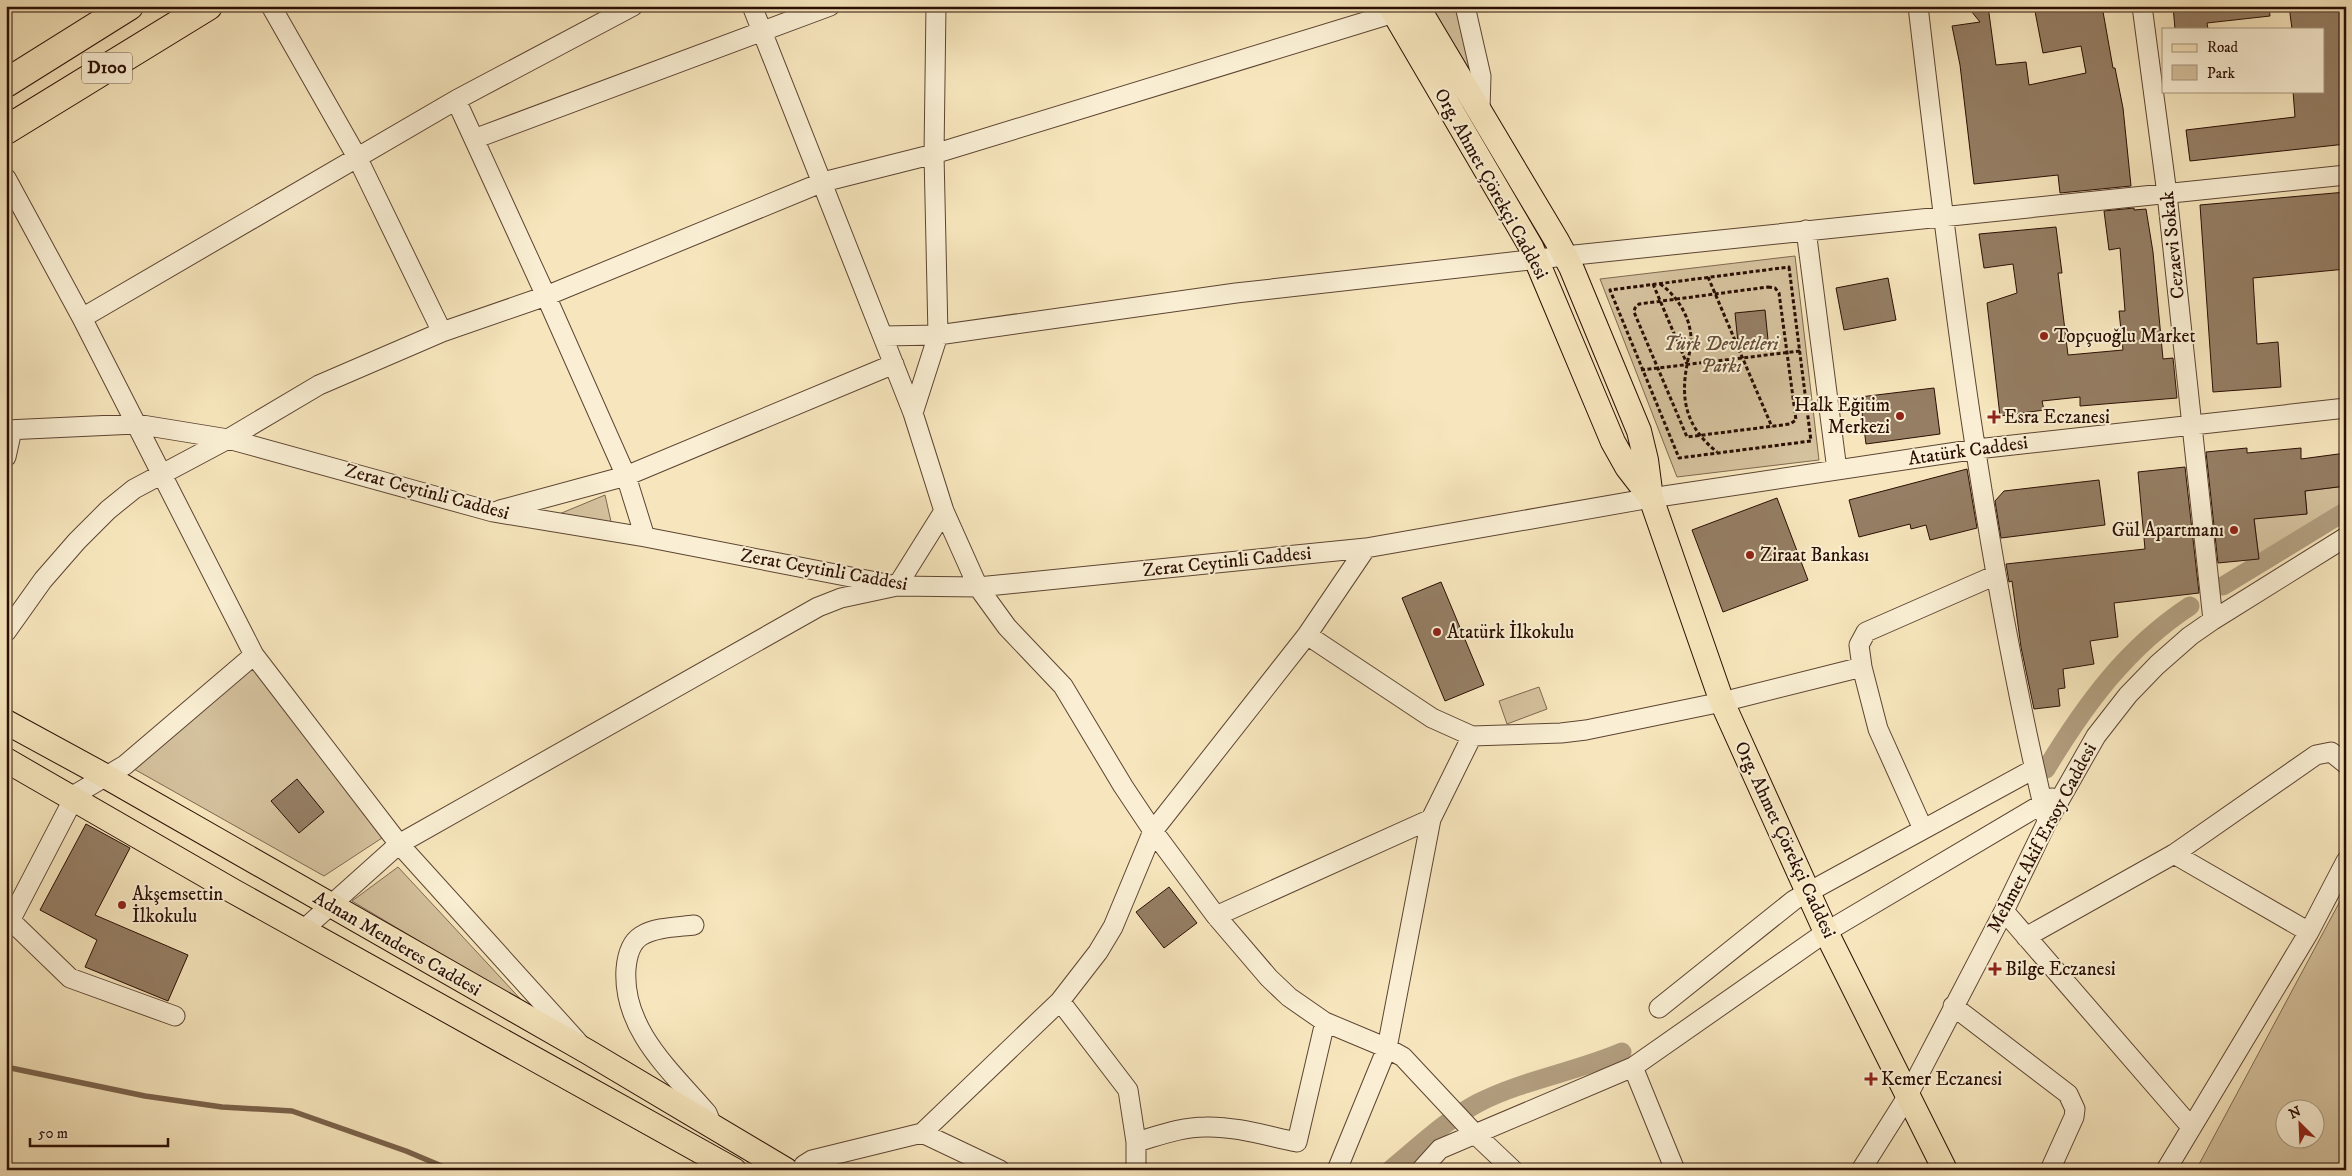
<svg xmlns="http://www.w3.org/2000/svg" width="2352" height="1176" font-family="'IM FELL DW Pica',serif">
<rect width="100%" height="100%" fill="#f7e6bd"/>
<filter id="stains"><feTurbulence type="fractalNoise" baseFrequency=".004" numOctaves="4"/><feColorMatrix values="0 0 0 0 .2 0 0 0 0 .09 0 0 0 0 .02 0 0 0 .5 -.17"/></filter>
<radialGradient id="worn" r=".72"><stop offset=".6" stop-color="#630" stop-opacity="0"/><stop offset="1" stop-color="#630" stop-opacity=".3"/></radialGradient>
<path fill="#d4c19d" stroke="#7f6850" fill-rule="evenodd" d="M1418 6H1465L1480 110Z
M1795 256 1819 460 1677 477 1600 279Z
M2346 486V508L2259 559 2252 501 2307 514 2305 491Z
M605 495 612 526 552 517Z
M254 666 382 838 324 876 134 769Z
M1539 687 1547 709 1507 724 1499 701Z
M398 867 526 1005 352 901Z
M2346 890V1170H2196ZM2284 1108H2314V1138H2284Z"/>
<g fill="none" stroke-linecap="round" stroke-linejoin="round">
<path stroke="#7b644d" stroke-width="5.5" d="M6 1067 145 1096 222 1107 292 1111 406 1151 451 1170"/>
<path stroke="#b19d7e" stroke-width="19" d="M2223 586 2346 511
M2046 769C2085 705 2126 648 2190 606
M1390 1170C1418 1147 1446 1120 1478 1103 1523 1080 1575 1072 1622 1052"/>
</g>
<path fill="#957e64" stroke="#2a0e03" d="M1967 6H1988L1996 65 2026 62 2029 85 2086 73 2081 46 2043 53 2034 6H2102L2113 68H2115L2123 108 2131 186 2060 193 2058 175 1974 184 1960 65 1952 26 1980 22Z
M2173 6H2269L2270 16 2207 23 2208 29H2175Z
M2289 6H2343L2346 26V144L2190 161 2186 130 2295 117 2293 91H2323V29H2292Z
M2346 192V269L2253 278 2257 344 2278 342 2281 387 2213 392 2200 205Z
M2134 208V210L2146 209 2153 252 2163 359 2173 358 2177 398 2080 406V397L2042 401 2044 410 2000 416 1987 303 2017 293 2013 264 1984 268 1979 234 2056 227 2062 273H2058L2068 355 2123 350 2119 311H2125L2120 248 2109 250 2104 211Z
M1888 278 1896 320 1844 330 1836 288Z
M1765 310 1768 340 1738 343 1735 313Z
M1934 388 1940 434 1866 444 1860 397Z
M2247 448V453L2301 448V459L2346 453V486L2305 491 2307 514 2254 519 2259 559 2218 563 2206 452Z
M2185 467 2199 593 2114 603 2118 637 2090 641 2094 664 2063 669 2065 688 2058 689 2060 706 2034 709 2021 647 2012 581 2009 582 2006 564 2145 549 2138 472Z
M1967 469 1977 528 1930 540 1926 525 1911 529 1910 524 1859 537 1849 500Z
M2099 480 2105 525 2001 538 1995 501 2004 491Z
M1777 498 1808 580 1723 612 1692 530Z
M1441 582 1484 685 1445 701 1402 598Z
M297 779 324 812 299 833 271 801Z
M86 824 130 848 95 915 188 955 168 1001 85 967 97 940 40 910Z
M1169 887 1197 923 1164 948 1136 912Z"/>
<g fill="none" stroke-linecap="round" stroke-linejoin="round">
<defs>
<path id="minor" d="M271 6 357 157 442 332
M752 6 913 413 944 511 978 587 1007 627 1063 686 1123 786 1153 831 1216 916 1269 978 1289 997 1325 1022 1387 1048 1403 1057 1475 1134 1513 1170
M1465 6 1481 76 1480 110 1478 112
M1918 6C1950 279 1983 554 2047 822
M2142 6 2167 194 2213 620
M456 100 546 296 626 476 645 537
M474 139 830 6
M6 178 82 318 254 655 399 844 578 1042
M1806 230 1837 470
M82 318 456 100 633 6
M883 336 938 335 1236 293 1565 256 2346 175
M913 413 938 335 934 154 936 6
M6 430 136 424 228 439 493 512 645 537 897 586 978 587 1366 548 1651 498 1977 449 2346 408
M6 457 12 430
M500 510 626 476 894 364
M6 632 43 580 77 541 108 510 134 489 228 439 319 385 442 332 546 296 823 182 934 154 1394 13 1387 6
M1307 635 1432 718 1472 736 1561 733 1586 730 1722 702 1862 667 1878 729 1923 829
M1862 667 1859 645 1866 632 1996 575
M2174 854 2309 932
M2004 911 2191 1127
M6 916 70 978 175 1016
M1216 916 1431 819
M11 919 76 794 125 765 254 655
M694 925C678 927 655 927 641 936 630 943 627 957 626 969 622 1029 671 1071 707 1113L712 1125
M303 930 399 844 818 607 841 598 897 586 944 511
M2026 937 2174 854 2316 755 2331 752 2346 764
M1060 1001 1128 1090 1136 1142V1170
M1953 1006 2068 1094 2075 1109 2074 1117 2050 1170
M1659 1008 1794 900 2034 769
M1633 1067 1675 1170
M922 1133 1000 1170
M1136 1142C1158 1136 1181 1127 1205 1127 1235 1126 1267 1136 1297 1142L1325 1022
M803 1170 804 1165 812 1160 922 1133 1060 1001 1098 952 1113 927 1153 831 1307 635 1366 548
M1337 1170 1387 1048 1431 819 1472 736
M1421 1170 1440 1149 1633 1067 1826 932 2052 798
M1861 1170 1907 1097 2004 911 2047 822 2096 736 2128 695 2157 665 2190 636 2213 620 2346 537
M2166 1170 2309 932 2346 861"/>
<path id="major" d="M1390 6 1531 247 1613 442 1627 467 1651 498
M1417 6 1557 241 1571 267 1639 431 1646 460 1651 498 1722 702 1826 932 1945 1170
M6 722 107 777 588 1052 786 1170
M6 760 233 891 734 1170"/>
<path id="highway" d="M6 83 129 6
M6 130 208 6"/>
</defs>
<use href="#minor" stroke="#5d4432" stroke-width="21"/>
<use href="#major" stroke="#2a0e03" stroke-width="26"/>
<use href="#highway" stroke="#2a0e03" stroke-width="30"/>
<path stroke="#2a0e03" stroke-width="3" stroke-dasharray="4 2.5" stroke-linecap="butt" d="M1789 267 1811 441 1679 458 1610 290Z
M1708 277 1772 427
M1653 284 1687 364
M1660 284C1678 296 1692 320 1691 342 1691 350 1688 357 1687 365 1680 401 1687 428 1717 452
M1768 287 1775 288 1779 293 1796 420 1790 424 1687 437 1634 312 1635 308 1639 304Z
M1641 370 1800 351"/>
<use href="#minor" stroke="#faefd4" stroke-width="19"/>
<use href="#major" stroke="#f7e6bd" stroke-width="24"/>
<use href="#highway" stroke="#f7e6bd" stroke-width="28"/>
</g>
<g fill="#8f2418" stroke="#faefd4" stroke-width="2">
<circle cx="2044" cy="336" r="5"/>
<circle cx="1900" cy="416" r="5"/>
<path d="M1991.5 409.5h5v5h5v5h-5v5h-5v-5h-5v-5h5z"/>
<circle cx="2234" cy="530" r="5"/>
<circle cx="1750" cy="555" r="5"/>
<circle cx="1437" cy="632" r="5"/>
<circle cx="122" cy="905" r="5"/>
<path d="M1992.5 961.5h5v5h5v5h-5v5h-5v-5h-5v-5h5z"/>
<path d="M1868.5 1071.5h5v5h5v5h-5v5h-5v-5h-5v-5h5z"/>
</g>
<g text-anchor="middle" dominant-baseline="central" stroke-width="4" stroke-linejoin="round" paint-order="stroke">
<rect fill="#faefd4" stroke="#685242" stroke-width="1" x="82" y="52.5" width="50" height="31" rx="4"/>
<g font-size="18" font-weight="bold" fill="#2a0e03">
<text x="107" y="68">D100</text>
</g>
<g font-size="19" fill="#2a0e03" stroke="#faefd4">
<text transform="translate(1491 184) rotate(61)">Org. Ahmet Çörekçi Caddesi</text>
<text transform="translate(2173 245) rotate(-96)">Cezaevi Sokak</text>
<text transform="translate(1968 451) rotate(-8)">Atatürk Caddesi</text>
<text transform="translate(427 492) rotate(15)">Zerat Ceytinli Caddesi</text>
<text transform="translate(1227 562) rotate(-6)">Zerat Ceytinli Caddesi</text>
<text transform="translate(824 570) rotate(10)">Zerat Ceytinli Caddesi</text>
<text transform="translate(2042 838) rotate(-62)">Mehmet Akif Ersoy Caddesi</text>
<text transform="translate(1785 840) rotate(65)">Org. Ahmet Çörekçi Caddesi</text>
<text transform="translate(397 944) rotate(30)">Adnan Menderes Caddesi</text>
</g>
<g font-size="19" fill="#2a0e03" stroke="#faefd4" text-anchor="start">
<text x="2054" y="336">Topçuoğlu Market</text>
<text x="1890" y="405" text-anchor="end">Halk Eğitim<tspan x="1890" dy="22">Merkezi</tspan></text>
<text x="2004" y="417">Esra Eczanesi</text>
<text x="2224" y="530" text-anchor="end">Gül Apartmanı</text>
<text x="1760" y="555">Ziraat Bankası</text>
<text x="1447" y="632">Atatürk İlkokulu</text>
<text x="132" y="894">Akşemsettin<tspan x="132" dy="22">İlkokulu</tspan></text>
<text x="2005" y="969">Bilge Eczanesi</text>
<text x="1881" y="1079">Kemer Eczanesi</text>
</g>
<g font-size="19" font-style="italic" fill="#664d39" stroke="#faefd4">
<text x="1721" y="344">Türk Devletleri<tspan x="1721" dy="22">Parkı</tspan></text>
</g>
</g>
<rect width="2352" height="1176" fill="none" stroke="#f7e6bd" stroke-width="25"/>
<rect x="8" y="8" width="2337" height="1161" fill="none" stroke="#2a0e03" stroke-width="2.5"/>
<rect x="12" y="12" width="2327" height="1151" fill="none" stroke="#2a0e03"/>
<rect x="2162" y="28" width="162" height="65" fill="#faefd4" stroke="#a79580"/>
<rect x="2172" y="44" width="25" height="8" fill="#f7e6bd" stroke="#a79580"/>
<text x="2207" y="52" font-size="15" fill="#2a0e03">Road</text>
<rect x="2172" y="65" width="25" height="15" fill="#d4c19d" stroke="#a79580"/>
<text x="2207" y="78" font-size="15" fill="#2a0e03">Park</text>
<g transform="translate(2300 1124) rotate(336)"><circle r="24" fill="#faefd4" stroke="#a79580"/>
<path d="M0-4L9 19L0 12L-9 19Z" fill="#8f2418"/>
<text y="-8" font-size="14" font-weight="bold" text-anchor="middle" fill="#2a0e03">N</text>
</g>
<path d="M30 1138v8h138v-8" fill="none" stroke="#2a0e03" stroke-width="2.5"/>
<text x="38" y="1138" font-size="15" fill="#2a0e03" stroke="#faefd4" stroke-width="4" paint-order="stroke">50 m</text>
<rect width="100%" height="100%" filter="url(#stains)"/>
<rect width="100%" height="100%" fill="url(#worn)"/>
</svg>
